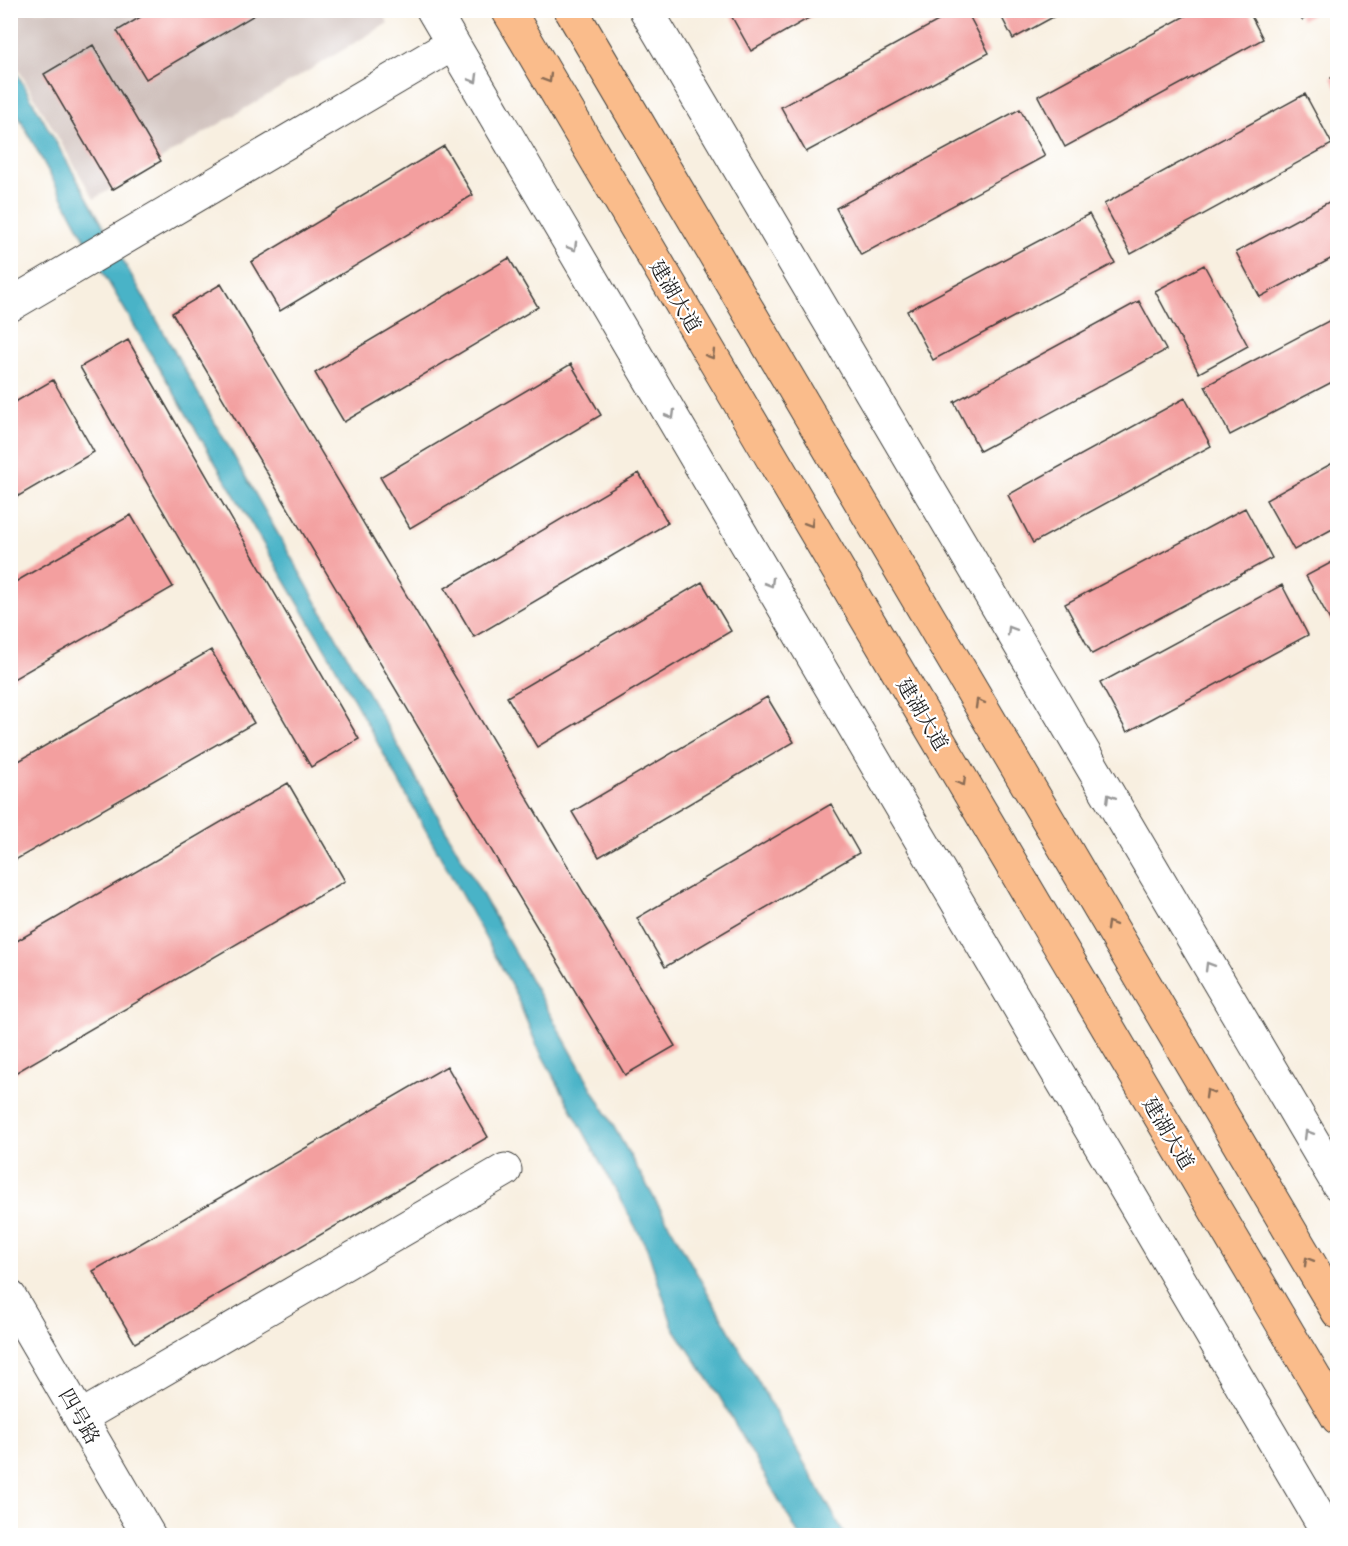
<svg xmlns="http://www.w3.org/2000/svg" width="1348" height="1546" font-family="'Gentium Book Plus','Noto Serif SC',serif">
<rect width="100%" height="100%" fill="#fff"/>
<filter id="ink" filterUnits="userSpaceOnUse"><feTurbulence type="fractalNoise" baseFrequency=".0167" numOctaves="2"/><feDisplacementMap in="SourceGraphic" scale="12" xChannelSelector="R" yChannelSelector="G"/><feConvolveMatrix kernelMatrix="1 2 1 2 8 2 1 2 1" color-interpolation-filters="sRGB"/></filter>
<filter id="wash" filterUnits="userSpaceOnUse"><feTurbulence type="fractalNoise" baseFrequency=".008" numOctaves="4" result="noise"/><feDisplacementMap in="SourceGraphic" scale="24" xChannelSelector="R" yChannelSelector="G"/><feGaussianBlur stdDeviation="1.35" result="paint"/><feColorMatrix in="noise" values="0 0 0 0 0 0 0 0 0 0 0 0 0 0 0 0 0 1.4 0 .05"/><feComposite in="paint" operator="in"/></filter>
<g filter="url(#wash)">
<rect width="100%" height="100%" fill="#f8efe0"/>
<path fill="#cfc0bb" d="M381 10 388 23 94 199 11 57 10 11Z"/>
<path fill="#49b3c7" stroke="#326872" stroke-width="1.5" d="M10 61 845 1535H799L715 1389 673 1327 647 1248 537 1046 513 988 329 655 106 278 11 102Z"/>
<g id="blocks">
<path fill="#f39f9f" d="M152 10H263L146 79 117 31Z
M728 10H823L751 51Z
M958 10H966L989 53 806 152 781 107Z
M998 10H1066L1013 39Z
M1196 10H1248L1263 39 1065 147 1038 96Z
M1297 10H1320L1302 20Z
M93 45 161 161 112 190 44 74Z
M1338 74V90L1331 78Z
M1305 94 1332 144 1131 254 1104 204Z
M1020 109 1045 156 861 255 836 208Z
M444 146 473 195 280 311 251 262Z
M1338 197V255L1260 297 1236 252Z
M1089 214 1115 263 933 360 907 311Z
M509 258 538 307 344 422 315 373Z
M1204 265 1248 346 1199 373 1155 291Z
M221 284 675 1046 625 1075 172 313Z
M1139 301 1166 350 980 451 954 402Z
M1338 316V379L1230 435 1205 386Z
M128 340 359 739 311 767 80 367Z
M571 364 601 415 410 528 380 477Z
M53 380 94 452 10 501V405Z
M1185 398 1211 446 1033 543 1008 495Z
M1338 460V526L1294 550 1266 500Z
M639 473 668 523 474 637 445 588Z
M1245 508 1272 558 1092 654 1065 604Z
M131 515 173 587 10 681V585Z
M1338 559V621L1332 624 1306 576Z
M702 582 731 631 537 747 507 697Z
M1282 585 1308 635 1127 732 1100 683Z
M211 650 254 723 10 863V766Z
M767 697 794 742 599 857 572 812Z
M288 783 345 881 10 1076V945Z
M831 804 859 853 665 967 637 918Z
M447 1066 488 1137 135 1343 93 1271Z"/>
</g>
</g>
<g filter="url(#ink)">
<use href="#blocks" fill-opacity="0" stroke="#3d3c39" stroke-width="1.5"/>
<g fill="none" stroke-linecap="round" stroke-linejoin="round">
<defs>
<path id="minor" d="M433 10 1330 1536
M646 10 1338 1184
M10 305 453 44
M10 1297 149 1536
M81 1417 505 1170"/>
<path id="major" d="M508 10 1338 1418
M571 10 1338 1312"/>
</defs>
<use href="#minor" stroke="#3d3c39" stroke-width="35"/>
<use href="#major" stroke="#3d3c39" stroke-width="35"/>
<use href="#minor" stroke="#fff" stroke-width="33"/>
<use href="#major" stroke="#fabc8b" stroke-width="33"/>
</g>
<defs><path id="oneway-chevron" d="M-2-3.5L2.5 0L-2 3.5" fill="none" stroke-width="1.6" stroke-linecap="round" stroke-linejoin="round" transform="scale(1.5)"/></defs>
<g stroke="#999">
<use href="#oneway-chevron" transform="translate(474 79) rotate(60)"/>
<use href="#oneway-chevron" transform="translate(573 247) rotate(60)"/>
<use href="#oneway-chevron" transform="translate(671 415) rotate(60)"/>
<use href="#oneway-chevron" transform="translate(770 583) rotate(60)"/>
<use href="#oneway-chevron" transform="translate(1011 630) rotate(-121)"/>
<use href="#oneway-chevron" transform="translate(1110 798) rotate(-121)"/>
<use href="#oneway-chevron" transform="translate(1209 966) rotate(-121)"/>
<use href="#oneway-chevron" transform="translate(1308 1134) rotate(-121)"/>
</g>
<g stroke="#8b6c54">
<use href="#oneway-chevron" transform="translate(548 79) rotate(59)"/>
<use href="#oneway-chevron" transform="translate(711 355) rotate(59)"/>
<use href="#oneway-chevron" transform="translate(810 523) rotate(59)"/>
<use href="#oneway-chevron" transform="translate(979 703) rotate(-120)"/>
<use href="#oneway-chevron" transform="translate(962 782) rotate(59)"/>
<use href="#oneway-chevron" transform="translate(1110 925) rotate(-120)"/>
<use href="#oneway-chevron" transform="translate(1209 1093) rotate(-120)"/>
<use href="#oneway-chevron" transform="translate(1308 1261) rotate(-120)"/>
</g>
</g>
<g text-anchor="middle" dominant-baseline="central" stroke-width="4.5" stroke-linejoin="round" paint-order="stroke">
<g font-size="20" fill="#1c1c1c" stroke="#fff">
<text transform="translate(676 296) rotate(59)">建湖大道</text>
<text transform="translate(923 714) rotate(59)">建湖大道</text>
<text transform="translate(1169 1133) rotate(59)">建湖大道</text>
<text transform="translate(80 1416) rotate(60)">四号路</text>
</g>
</g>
<rect width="1348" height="1546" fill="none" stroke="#fff" stroke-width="36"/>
</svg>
